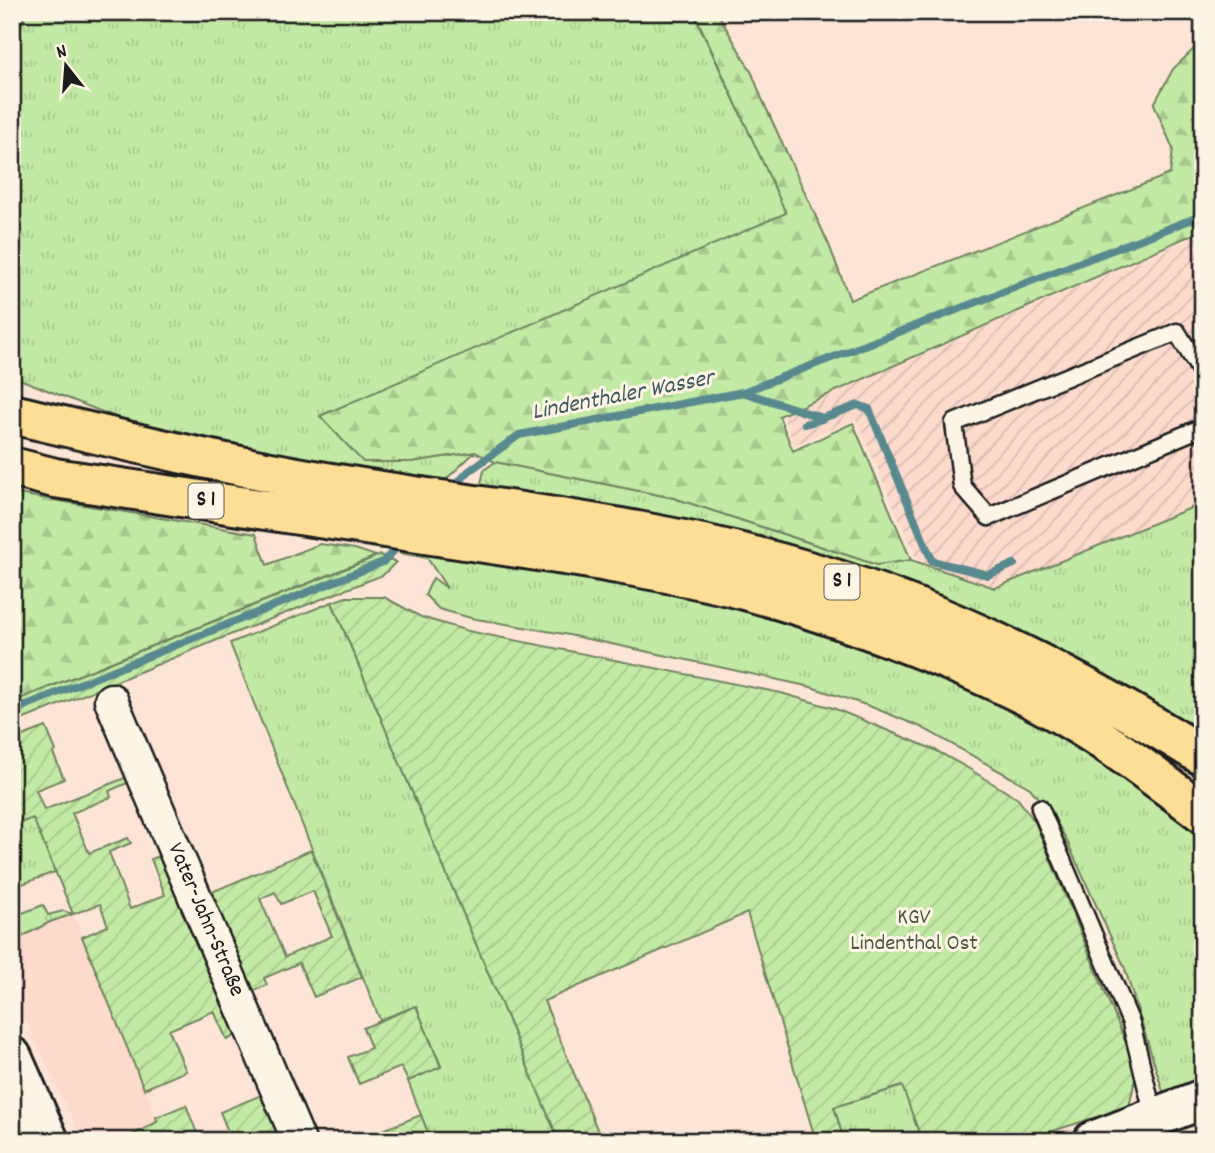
<svg xmlns="http://www.w3.org/2000/svg" width="1215" height="1153" font-family="Dekko,sans-serif">
<defs>
<pattern id="industrial-furrows" width="10" height="10" patternUnits="userSpaceOnUse" patternTransform="scale(1.75)"><rect width="10" height="10" fill="#fcdacc"/><path d="M-1 1l2-2M0 10L10 0M9 11l2-2" fill="none" stroke="#d7baaf"/></pattern>
<pattern id="grass-tufts" width="24" height="20" patternUnits="userSpaceOnUse" patternTransform="scale(1.75)"><rect width="24" height="20" fill="#c3eaa4"/><path d="M3 7l-1-3M5 7V3M7 7l1-3M15 17l-1-3M17 17v-4M19 17l1-3" fill="none" stroke="#a7c88d"/></pattern>
<pattern id="forest-firs" width="22" height="20" patternUnits="userSpaceOnUse" patternTransform="scale(1.75)"><rect width="22" height="20" fill="#c3eaa4"/><path d="M5 1l3.5 6h-7zM16 11l3.5 6h-7z" fill="#a7c88d"/></pattern>
<pattern id="garden-furrows" width="10" height="10" patternUnits="userSpaceOnUse" patternTransform="scale(1.75)"><rect width="10" height="10" fill="#c3eaa4"/><path d="M-1 1l2-2M0 10L10 0M9 11l2-2" fill="none" stroke="#a7c88d"/></pattern>
</defs>
<rect width="100%" height="100%" fill="#fce5d6"/>
<filter id="ink" filterUnits="userSpaceOnUse"><feTurbulence type="fractalNoise" baseFrequency=".0143" numOctaves="2"/><feDisplacementMap in="SourceGraphic" scale="14" xChannelSelector="R" yChannelSelector="G"/><feConvolveMatrix kernelMatrix="1 2 1 2 8 2 1 2 1" color-interpolation-filters="sRGB"/></filter>
<g filter="url(#ink)">
<path fill="#fcdacc" d="M73 914 158 1122 121 1141H83L12 991V942L51 922Z"/>
<path fill="url(#industrial-furrows)" d="M1203 233V503L995 588 918 562 856 419 794 445 783 416Z"/>
<path fill="url(#grass-tufts)" stroke="#708360" stroke-width="2" d="M25 12H693L788 215 320 416 364 462H411L475 452 439 486 145 429 12 376V59Z
M495 462 674 498 877 565 911 560 995 588 1203 503V733C1127 686 1049 644 967 609L480 489 484 470Z
M408 545 657 585 814 625 1032 714 1203 831V1086L1165 1098 1124 966 1065 837 1052 814 1030 788 921 727 869 706 811 687 687 660 564 634 471 618 439 609 425 595 433 578 447 588 427 558 400 553Z
M332 602 559 1141H431L408 1081 441 1066 416 1006 380 1020 230 643Z
M33 817 55 872 17 886 12 876V826Z
M43 905 48 915 63 911 73 914 50 922 12 942V917Z
M903 1086 922 1141H844L834 1107Z"/>
<path fill="url(#forest-firs)" stroke="#708360" stroke-width="2" d="M694 12H717L752 73 762 99 829 245 850 300 1170 174 1173 149 1154 104 1173 69 1203 40V230L779 416 793 451 853 423 911 560 877 565 674 498 495 462 475 452 411 462H363L320 416 786 213Z
M12 493 256 534 267 565 320 544 355 549 376 556 12 702Z"/>
<path fill="url(#garden-furrows)" stroke="#708360" stroke-width="2" fill-rule="evenodd" d="M380 555 396 562 383 575 227 636 12 724V702Z
M346 597H384L421 617 468 631 781 693 833 708 935 750 966 767 1018 799 1035 822 1137 1070 1129 1107 1021 1141H1017L1011 1134 1006 1137V1141H922L902 1086 834 1107 844 1141H816L747 913 544 1001 602 1141H559L332 602Z
M46 727 56 751 53 753 64 779 36 790 44 810 130 776 132 781 109 791 111 797 72 813 89 853 128 838 131 843 109 852 130 909 165 895 151 859 160 855 238 1034 227 1040 214 1011 169 1030 186 1071 144 1089 82 937 108 926 100 904 73 914 33 818 12 826V740Z
M311 850 362 977 314 997 299 963 264 978 267 985 248 993 207 894ZM313 891 332 936 285 957 260 899 275 892 281 904Z
M416 1006 441 1067 408 1081 401 1067 359 1084 348 1057 371 1048 363 1028Z
M264 1094 284 1135 270 1141H232L220 1112Z
M186 1105 200 1141H121L157 1122 156 1117Z
M421 1115 431 1141H354Z"/>
<g fill="none" stroke-linecap="round" stroke-linejoin="round">
<path stroke="#58898f" stroke-width="8" d="M743 392 823 418 858 405 869 409 932 561 988 575 1014 564
M805 424 822 419
M452 489 469 471 519 435 743 392 1203 215
M12 711 383 562 402 542"/>
<defs>
<path id="lane" d="M1203 375 1177 332 954 423 962 486 989 517 1203 427
M1040 808 1131 1023 1154 1117"/>
<path id="street" d="M111 700 299 1141"/>
<path id="secondary" d="M12 1057 49 1141
M1093 1141 1203 1099"/>
<path id="primary" d="M12 414C122 440 232 467 344 485 501 511 659 526 812 572 952 613 1080 679 1203 756
M12 467 55 478 590 559C640 568 691 576 741 589 805 606 867 628 928 652 975 671 1023 692 1067 718 1115 746 1159 780 1203 813"/>
</defs>
<use href="#lane" stroke="#1c1c1c" stroke-width="21"/>
<use href="#street" stroke="#1c1c1c" stroke-width="37"/>
<use href="#secondary" stroke="#1c1c1c" stroke-width="44"/>
<use href="#primary" stroke="#1c1c1c" stroke-width="44"/>
<use href="#lane" stroke="#fcf5e5" stroke-width="16"/>
<use href="#street" stroke="#fcf5e5" stroke-width="32"/>
<use href="#secondary" stroke="#fcf5e5" stroke-width="38"/>
<use href="#primary" stroke="#fcde96" stroke-width="38"/>
</g>
</g>
<g text-anchor="middle" dominant-baseline="central" stroke-width="6" stroke-linejoin="round" paint-order="stroke">
<g fill="#fcf5e5" stroke="#5f5d58" stroke-width="2">
<rect x="188.5" y="483.5" width="35" height="35" rx="5"/>
<rect x="824.5" y="564.5" width="35" height="35" rx="5"/>
</g>
<g font-size="21" font-weight="bold" fill="#1c1c1c">
<text x="206" y="501">S 1</text>
<text x="842" y="582">S 1</text>
</g>
<g font-size="23" fill="#4e5a45" stroke="#fcf5e5">
<text x="914" y="918">KGV<tspan x="914" dy="26">Lindenthal Ost</tspan></text>
</g>
<g font-size="23" fill="#1c1c1c" stroke="#fcf5e5">
<text transform="translate(205 920) rotate(67)">Vater-Jahn-Straße</text>
</g>
<g font-size="24" font-style="italic" fill="#3f5b5f" stroke="#fcf5e5">
<text transform="translate(623 396) rotate(-11)">Lindenthaler Wasser</text>
</g>
</g>
<rect width="1215" height="1153" fill="none" stroke="#fcf5e5" stroke-width="42"/>
<rect x="21" y="21" width="1173" height="1111" fill="none" stroke="#1c1c1c" stroke-width="2.5" filter="url(#ink)"/>
<g transform="translate(66 66) rotate(343)" stroke="#fcf5e5" stroke-width="5" paint-order="stroke">
<path d="M0-5L12 26L0 18L-12 26Z" fill="#1c1c1c"/>
<text y="-10" font-size="19" font-weight="bold" text-anchor="middle" fill="#1c1c1c">N</text>
</g>
</svg>
